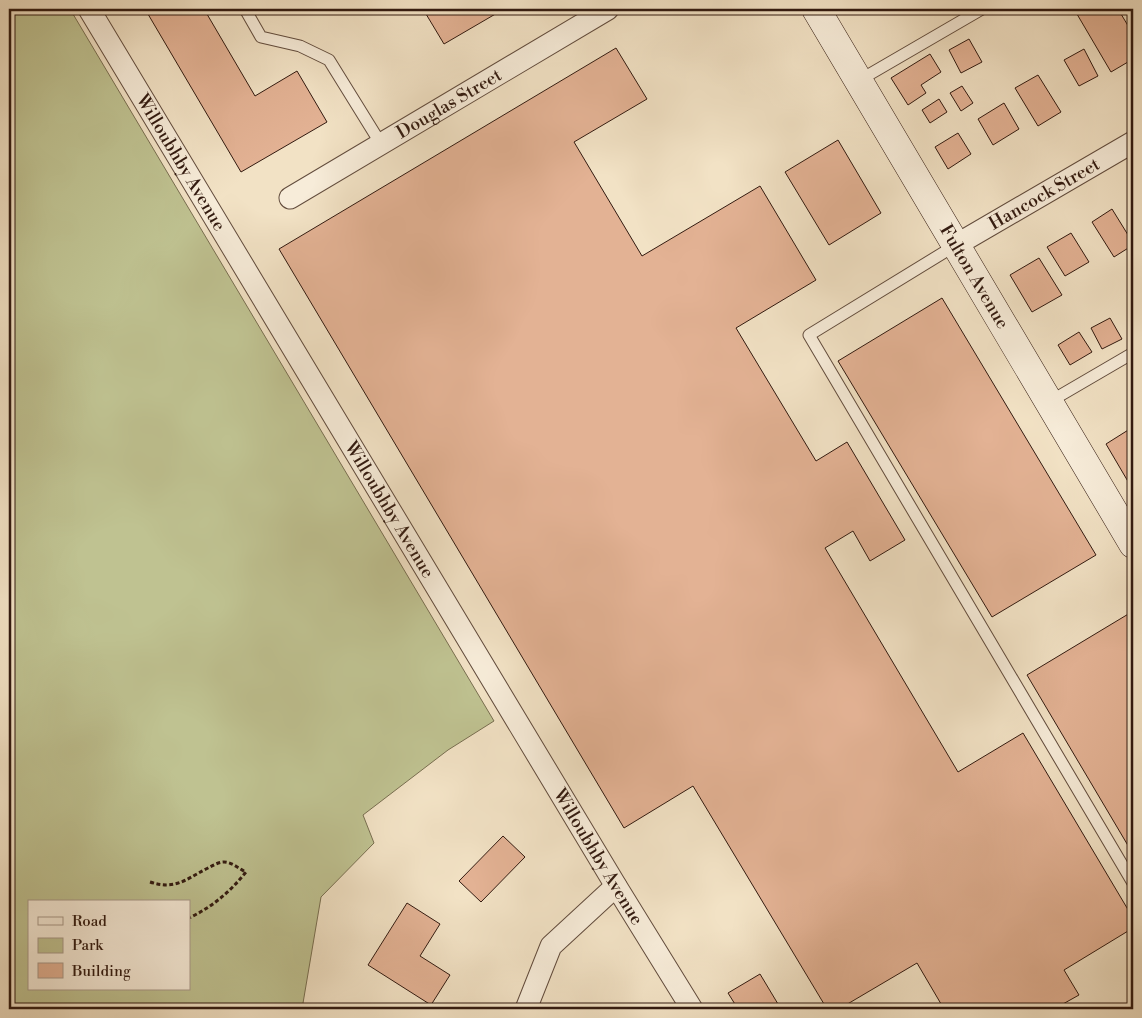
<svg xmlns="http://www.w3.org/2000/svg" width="1142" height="1018" font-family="'Libre Bodoni',serif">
<rect width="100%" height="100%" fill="#f2e2c5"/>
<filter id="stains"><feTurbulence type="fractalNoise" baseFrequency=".004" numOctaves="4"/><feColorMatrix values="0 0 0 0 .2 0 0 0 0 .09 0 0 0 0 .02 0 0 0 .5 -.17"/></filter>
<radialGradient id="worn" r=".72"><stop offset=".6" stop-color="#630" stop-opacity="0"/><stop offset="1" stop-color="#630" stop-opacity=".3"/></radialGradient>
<path fill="#bfc291" stroke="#786e50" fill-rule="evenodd" d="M9 9H70L494 721 448 750 363 815 374 843 321 897 302 1009H9ZM29 902H189V989H29Z"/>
<path fill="#e3b294" stroke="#321a10" d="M145 9H204L255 96 297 71 327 122 241 172Z
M423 9H504L444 44Z
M1074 9H1118L1133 34V59L1111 72Z
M969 39 982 62 961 73 949 50Z
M616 48 647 99 574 142 642 256 760 186 816 280 736 328 816 461 847 442 905 540 870 561 853 531 825 548 958 772 1023 733 1133 918V928L1064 970 1079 995 1054 1009H944L917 963 839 1009H827L693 786 624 828 279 249Z
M1084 49 1098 76 1079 86 1064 60Z
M930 54 941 72 921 85 926 93 908 105 891 78Z
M1038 75 1061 112 1038 126 1015 88Z
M962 86 973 103 961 111 950 93Z
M939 99 947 112 930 123 922 110Z
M1004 103 1019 129 993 145 978 119Z
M958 133 971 154 948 169 935 147Z
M838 140 881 213 829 245 785 172Z
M1112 209 1133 243V245L1114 257 1092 222Z
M1071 233 1089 262 1065 276 1047 247Z
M1039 258 1062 295 1032 312 1010 275Z
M942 298 1096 555 992 617 838 361Z
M1110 318 1122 339 1102 349 1091 328Z
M1079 332 1092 352 1070 365 1058 345Z
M1133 427V490L1106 444Z
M1130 613 1133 619V854L1027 675Z
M503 836 525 857 481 902 459 881Z
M407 903 440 924 420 956 450 975 431 1005 368 965Z
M760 974 781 1009H738L728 993Z"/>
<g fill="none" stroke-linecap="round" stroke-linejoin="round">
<defs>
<path id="lane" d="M245 9 261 37 300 46 329 60 381 144
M858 81 982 9
M956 245 809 335 1133 883
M1049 402 1133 353"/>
<g id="street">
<path id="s1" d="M89 9 616 886 692 1009"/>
<path id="s2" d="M290 198 608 9"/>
<path id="s3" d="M956 245 1133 142"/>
<path d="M526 1009 551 946 616 886"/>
</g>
<g id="secondary">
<path id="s4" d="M816 9 1133 544"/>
</g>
</defs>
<use href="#lane" stroke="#624c3d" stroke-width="13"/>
<use href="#street" stroke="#624c3d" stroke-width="23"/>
<use href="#secondary" stroke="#321a10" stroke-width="29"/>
<path stroke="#321a10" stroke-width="3" stroke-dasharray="4 2.5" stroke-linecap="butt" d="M150 882C175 890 185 880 206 869 212 866 218 862 224 862 232 862 239 869 246 872 230 892 212 907 189 918"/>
<use href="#lane" stroke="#f7ecd9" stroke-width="11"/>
<use href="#street" stroke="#f7ecd9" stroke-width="21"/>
<use href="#secondary" stroke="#f7ecd9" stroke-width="28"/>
</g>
<g text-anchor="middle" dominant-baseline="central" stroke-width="5" stroke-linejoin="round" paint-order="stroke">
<g font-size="18" fill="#321a10" stroke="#f7ecd9">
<text stroke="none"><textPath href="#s2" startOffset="185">Douglas Street</textPath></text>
<text stroke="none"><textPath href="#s1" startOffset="179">Willoubhby Avenue</textPath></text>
<text stroke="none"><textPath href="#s3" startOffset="102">Hancock Street</textPath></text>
<text stroke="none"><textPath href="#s4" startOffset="311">Fulton Avenue</textPath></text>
<text stroke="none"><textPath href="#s1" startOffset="584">Willoubhby Avenue</textPath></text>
<text stroke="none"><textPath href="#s1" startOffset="989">Willoubhby Avenue</textPath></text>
</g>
</g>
<rect width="1142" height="1018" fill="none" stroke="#f2e2c5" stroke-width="30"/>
<rect x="10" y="10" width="1122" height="998" fill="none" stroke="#321a10" stroke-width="2.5"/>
<rect x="15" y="15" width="1112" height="988" fill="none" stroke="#321a10"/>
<rect x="28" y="900" width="162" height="90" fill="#f7ecd9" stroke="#a89889"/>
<rect x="38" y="917" width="25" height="8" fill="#f7ecd9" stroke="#a89889"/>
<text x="72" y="926" font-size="15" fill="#321a10">Road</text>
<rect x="38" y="938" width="25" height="15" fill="#bfc291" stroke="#a89889"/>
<text x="72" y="950" font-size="15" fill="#321a10">Park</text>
<rect x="38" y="963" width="25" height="15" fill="#e3b294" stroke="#a89889"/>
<text x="72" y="976" font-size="15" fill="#321a10">Building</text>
<rect width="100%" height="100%" filter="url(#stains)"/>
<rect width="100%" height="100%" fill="url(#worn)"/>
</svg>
